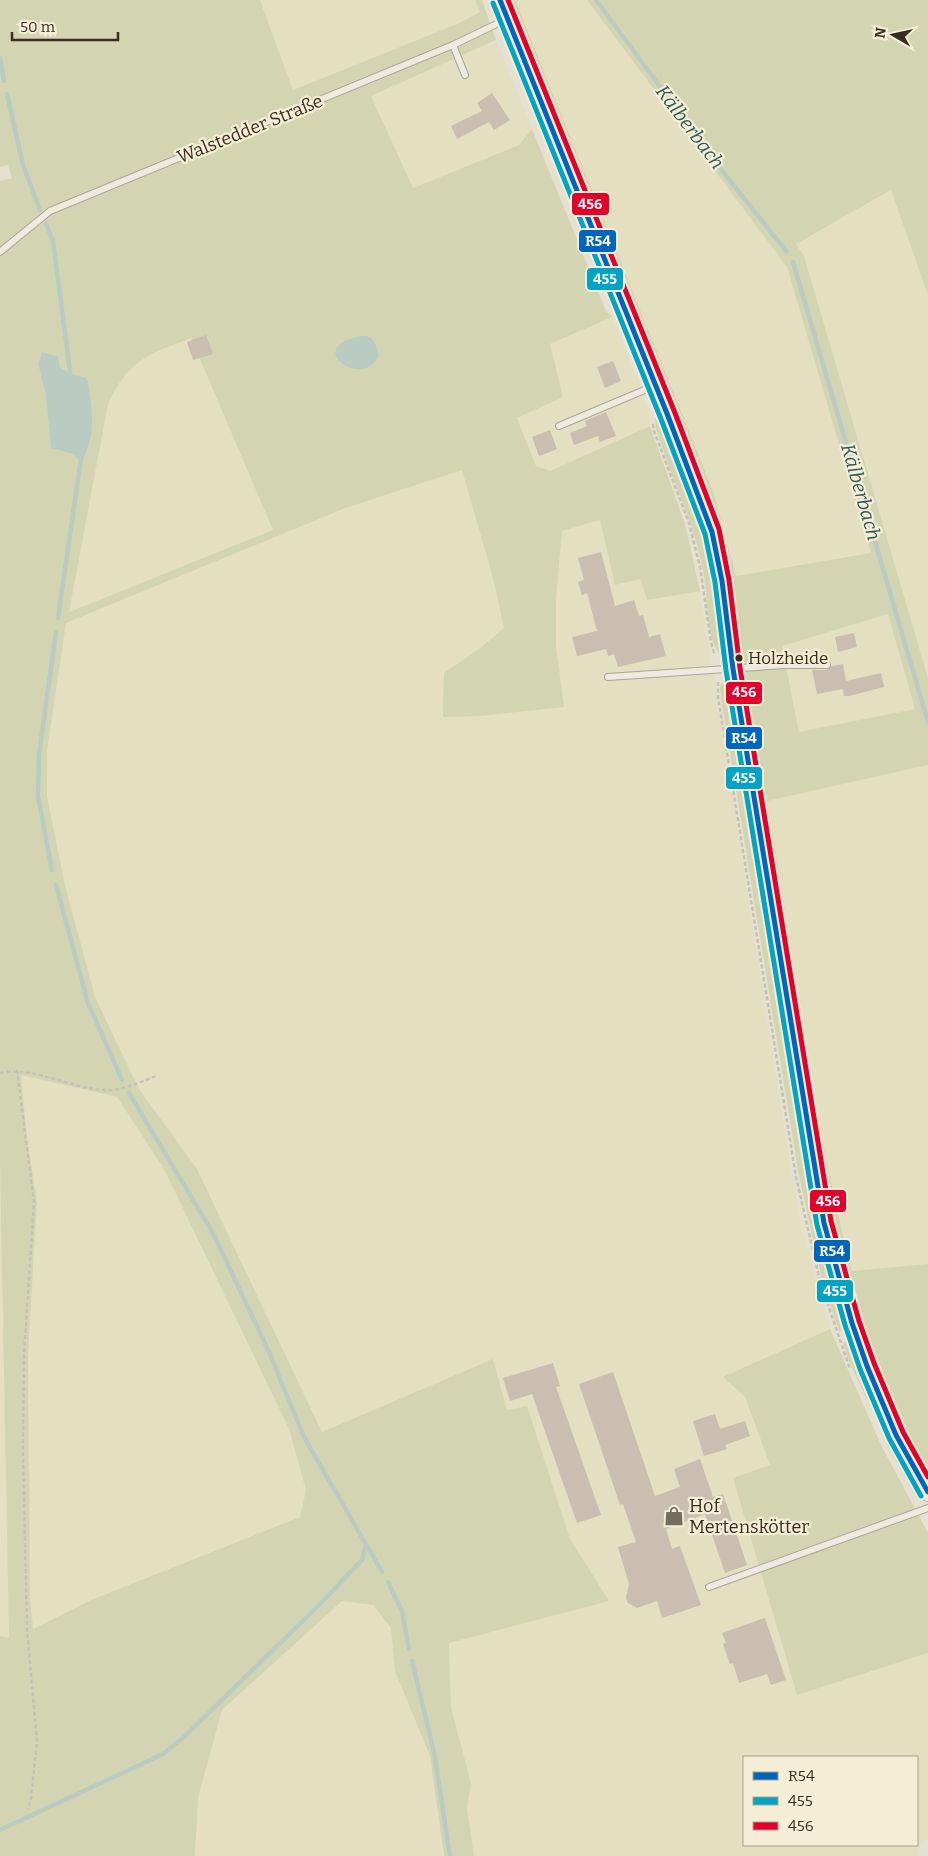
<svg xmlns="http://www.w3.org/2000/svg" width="928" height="1856" font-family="Bitter,serif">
<rect width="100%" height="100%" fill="#e5e0cf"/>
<path fill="#e4dfc0" d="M260 0H475L480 12 457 24 293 90Z
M515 0H587L787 267 872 554 736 576 714 494Z
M496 40 532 129 519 145 413 189 371 96Z
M892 190 928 295V680L796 243Z
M612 317 649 410 650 426 550 471 536 466 517 417 549 403V344Z
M191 337 273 530 68 612 108 404 116 387 134 364 150 353Z
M462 470 493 578 504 628 479 649 564 707 556 646V599L562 531 601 520 615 585 640 579 647 600 700 591 792 1178 802 1227 830 1329 723 1377 745 1397 770 1465 734 1478 797 1695 928 1653V1839L917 1843V1757H744V1845L917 1844 920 1856H474L467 1807 471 1783 451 1708 449 1643 609 1601 570 1539 527 1406 507 1410 493 1359 322 1433 197 1169 139 1089 95 997 65 885 47 796V751L66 623 343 509Z
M888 614 915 709 799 733 781 646Z
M928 765V1264L852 1272 838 1219 821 1131 767 800Z
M21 1074 102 1095 117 1097 164 1169 289 1429 306 1490 300 1517 91 1600 32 1629 30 1595 28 1354 37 1202 27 1138Z
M0 1163 9 1638 0 1636Z
M341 1601 373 1605 391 1628 395 1671 430 1756 443 1856H195L198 1798 222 1710Z"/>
<path fill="#d3d5b2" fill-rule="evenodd" d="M0 0H260L293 90 457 24 480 12 475 0H482L496 40 371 96 413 188 519 145 532 129 606 311 612 317 550 344 563 397 517 418 536 466 550 471 650 426 685 524 700 591 647 600 640 579 615 585 600 520 562 531 556 599V646L564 707 481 716 443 717 444 673 479 649 504 628 493 578 462 470 343 509 66 623 47 751V796L65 885 95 997 139 1089 197 1169 322 1432 493 1359 507 1410 527 1406 570 1539 609 1601 449 1643 451 1708 471 1783 467 1808 474 1856H444L430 1756 395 1671 391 1628 373 1605 342 1601 222 1710 198 1798 195 1856H0V1636L9 1638 0 1163V181L12 178 8 165 0 167ZM191 338 273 530 69 612 108 404C128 360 149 354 191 338ZM42 352 58 356 60 367 69 374 85 377 46 395 38 364ZM21 1075 117 1097 164 1169 289 1429 306 1490 300 1517 91 1600 33 1629 30 1595 28 1354 37 1202 27 1138Z
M506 0H515L697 451 714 494 736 576 871 553 787 267 587 0H928V295L891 190 796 244 804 256 928 678V765L767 801C795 957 811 1117 852 1271L928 1264V1478L903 1432 874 1363 830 1223 742 674 748 672 746 663 740 659 728 580ZM888 614 915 709 799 732 782 646Z
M659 412 701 519 714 577 723 658C705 640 708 605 705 582 697 528 672 481 656 429L655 414Z
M723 681 729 683 846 1329 839 1331 822 1279 799 1176 721 698 720 688Z
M830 1329 881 1445 928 1533V1653L797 1695 733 1478 770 1465 745 1397 723 1377Z
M852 1339 877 1407 875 1411 871 1407 850 1364 843 1343Z
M879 1421 883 1422 920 1491 918 1500 888 1447Z"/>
<path fill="#bacbc1" d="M362 336C374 335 376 345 379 355 365 387 317 357 343 342 348 339 356 337 362 336Z
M42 352 58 356 60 367 70 374 85 377 88 381C92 412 97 434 81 463L74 454 51 448 46 395 38 364Z"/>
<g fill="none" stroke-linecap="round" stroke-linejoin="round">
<path stroke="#bacbc1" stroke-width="4.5" d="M596 0 727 177 786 251
M0 58 4 81
M7 94 23 165 40 210
M46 224 53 241 71 379
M793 262 928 722
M58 618 81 458
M52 870 38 796 39 754 56 632
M56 885 88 1003 122 1080
M129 1093 213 1233 269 1352 304 1437 382 1572
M388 1582 402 1611 409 1649
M412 1661 434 1752 450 1856
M0 1830 163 1754 184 1737 319 1605 362 1560 366 1545"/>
</g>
<path fill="#c9beb0" d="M492 93 510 120 494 130 489 122 457 139 451 126 482 111 477 103Z
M206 335 213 354 193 360 187 342Z
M613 361 621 381 605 388 597 367Z
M606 412 616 436 600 442 598 436 574 445 570 433 587 426 585 421Z
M550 430 557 449 539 456 532 437Z
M601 552 615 606 634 600 639 616 643 615 649 637 660 634 666 656 618 667 614 654 608 656 606 649 577 656 572 637 597 631 587 593 582 595 578 582 584 580 578 558Z
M854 633 857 647 838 652 835 637Z
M843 664 846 681 881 673 884 687 849 696H844L843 689 817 694 812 670H827L832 666Z
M553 1363 560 1386 556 1387 601 1515 577 1523 532 1394 510 1401 503 1378Z
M613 1372 655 1496 680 1487 674 1469 700 1459 713 1497 723 1494 747 1565 725 1573 705 1514 666 1529 672 1549 680 1546 701 1605 662 1618 657 1601 637 1608 628 1603 626 1598 629 1584 618 1547 636 1542 623 1504 620 1505 579 1384Z
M715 1414 720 1429 745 1421 750 1436 725 1445 727 1449 704 1456 693 1421Z
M765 1618 786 1680 771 1685 767 1674 739 1683 733 1663 730 1664 723 1644 726 1643 722 1633Z"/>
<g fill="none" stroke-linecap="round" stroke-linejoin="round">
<defs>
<path id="service" d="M453 45 465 75
M0 252 50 211 453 45 507 19
M559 426 654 386
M608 677 785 665H827
M709 1587 928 1508"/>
<path id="secondary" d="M500 0 668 416 712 532 722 581 733 669 824 1223 852 1323 867 1366 896 1435 928 1492"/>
</defs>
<use href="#service" stroke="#aaa598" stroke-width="8"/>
<use href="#secondary" stroke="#9a9488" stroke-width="19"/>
<path stroke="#c6c1b7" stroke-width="2.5" stroke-dasharray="4 2.5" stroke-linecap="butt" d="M653 424 654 431 689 523 700 567 711 642 714 654
M718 682V697L796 1177 820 1281 850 1369
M17 1070 34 1202 24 1355 23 1449 27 1629 37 1742 31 1799 28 1809
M0 1073C38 1066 73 1091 111 1090 126 1089 143 1081 156 1076"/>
<use href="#service" stroke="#eeeae0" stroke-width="6"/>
<use href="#secondary" stroke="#eeeae0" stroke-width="18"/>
<defs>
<path id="bus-1" d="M500 0 668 416 712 532 722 581 733 669 824 1223 852 1323 867 1366 896 1435 928 1492"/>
<path id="bus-2" d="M493 3 661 419 705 534 715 582 726 670 817 1225 845 1325 860 1369 889 1438 921 1496"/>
<path id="bus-3" d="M508 0 675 413 719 529 729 580 740 668 831 1221 859 1321 874 1363 903 1432 928 1477"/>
</defs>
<use href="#bus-1" stroke="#f5eed6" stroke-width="9"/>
<use href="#bus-2" stroke="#f5eed6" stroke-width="9"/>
<use href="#bus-3" stroke="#f5eed6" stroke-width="9"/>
<use href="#bus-1" stroke="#0065bd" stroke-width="5"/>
<use href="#bus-2" stroke="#03a3c5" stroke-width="5"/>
<use href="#bus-3" stroke="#e4002b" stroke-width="5"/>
</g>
<defs>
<symbol id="shop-bare" viewBox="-9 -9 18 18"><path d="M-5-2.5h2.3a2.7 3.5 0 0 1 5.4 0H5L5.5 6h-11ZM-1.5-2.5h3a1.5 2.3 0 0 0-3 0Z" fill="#766c5d" stroke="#f5eed6" stroke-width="2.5" paint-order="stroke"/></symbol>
</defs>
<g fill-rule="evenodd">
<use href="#shop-bare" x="660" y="1502" width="28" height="28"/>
</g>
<circle fill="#3a2d1f" stroke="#f5eed6" stroke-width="2" cx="739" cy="658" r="4.5"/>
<g text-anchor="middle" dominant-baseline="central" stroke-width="4.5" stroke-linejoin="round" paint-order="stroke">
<g font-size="17" fill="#3a2d1f" stroke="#f5eed6" text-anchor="start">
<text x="748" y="658">Holzheide</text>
</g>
<g font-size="18" fill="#3a2d1f" stroke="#f5eed6">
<text transform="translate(250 129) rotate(-22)">Walstedder Straße</text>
</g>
<g font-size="18" fill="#3a2d1f" stroke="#f5eed6" text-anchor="start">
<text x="689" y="1506">Hof<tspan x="689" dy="21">Mertenskötter</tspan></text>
</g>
<g font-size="19" font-style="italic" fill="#2f5958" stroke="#f5eed6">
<text transform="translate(690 127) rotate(53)">Kälberbach</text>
<text transform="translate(861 492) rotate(74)">Kälberbach</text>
</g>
</g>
<g stroke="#f5eed6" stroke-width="2">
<rect x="571" y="192" width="39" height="24" rx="5" fill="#e4002b"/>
<rect x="578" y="229" width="39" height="24" rx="5" fill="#0065bd"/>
<rect x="586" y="267" width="38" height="24" rx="5" fill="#03a3c5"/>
<rect x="725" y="681" width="38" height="24" rx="5" fill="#e4002b"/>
<rect x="725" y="726" width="38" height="24" rx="5" fill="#0065bd"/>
<rect x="725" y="766" width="38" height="24" rx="5" fill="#03a3c5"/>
<rect x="809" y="1189" width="38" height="24" rx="5" fill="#e4002b"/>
<rect x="813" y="1239" width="38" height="24" rx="5" fill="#0065bd"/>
<rect x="816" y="1279" width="38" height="24" rx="5" fill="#03a3c5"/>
</g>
<g font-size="14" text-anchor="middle" font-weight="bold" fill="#fff">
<text x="590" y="209">456</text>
<text x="598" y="246">R54</text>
<text x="605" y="284">455</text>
<text x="744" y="697">456</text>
<text x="744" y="743">R54</text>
<text x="744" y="783">455</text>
<text x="828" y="1206">456</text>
<text x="832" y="1256">R54</text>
<text x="835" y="1296">455</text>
</g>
<rect x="743" y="1756" width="175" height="90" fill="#f5eed6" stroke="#aaa18d"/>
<rect x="753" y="1772" width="25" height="8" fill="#0065bd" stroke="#aaa18d"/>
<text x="788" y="1781" font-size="15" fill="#3a2d1f">R54</text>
<rect x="753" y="1797" width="25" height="8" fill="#03a3c5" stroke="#aaa18d"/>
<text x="788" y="1806" font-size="15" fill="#3a2d1f">455</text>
<rect x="753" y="1822" width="25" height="8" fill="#e4002b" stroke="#aaa18d"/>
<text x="788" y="1831" font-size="15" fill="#3a2d1f">456</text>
<g transform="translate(893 35) rotate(279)" stroke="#f5eed6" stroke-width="4" paint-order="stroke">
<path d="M0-4L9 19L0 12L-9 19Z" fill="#3a2d1f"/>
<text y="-8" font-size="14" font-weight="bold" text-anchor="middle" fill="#3a2d1f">N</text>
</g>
<path d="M12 32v8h106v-8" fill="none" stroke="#3a2d1f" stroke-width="2.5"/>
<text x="20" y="32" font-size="15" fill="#3a2d1f" stroke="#f5eed6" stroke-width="4" paint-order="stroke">50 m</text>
</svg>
